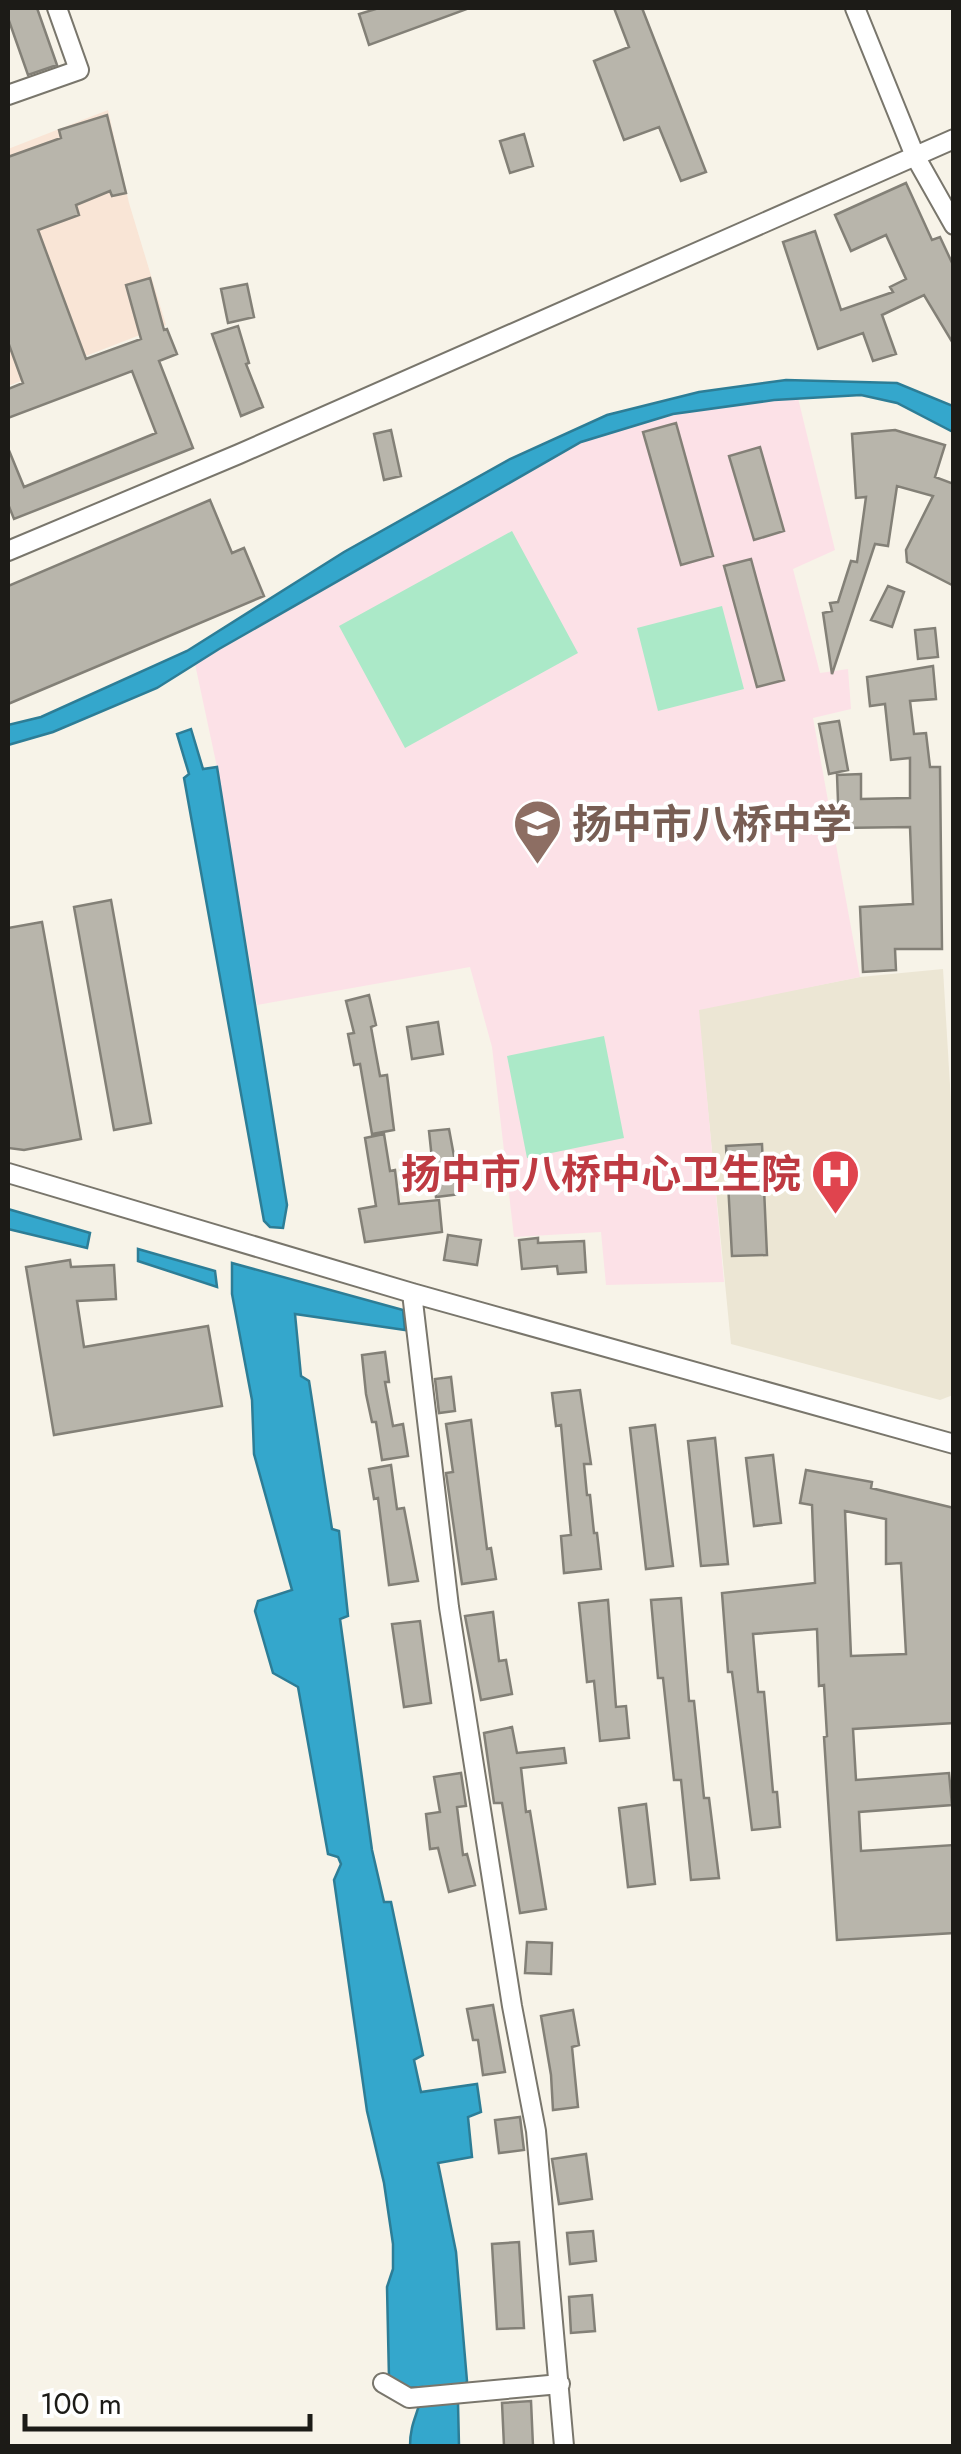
<svg xmlns="http://www.w3.org/2000/svg" width="961" height="2454" font-family="Jost,'Noto Sans SC',sans-serif">
<rect width="100%" height="100%" fill="#f7f3e8"/>
<path fill="#ece6d4" d="M943 969 954 1152 953 1395 940 1400 731 1344 698 1009 860 977Z"/>
<path fill="#f9e5d6" d="M108 110 129 203 166 325 8 386V149Z"/>
<path fill="#fce1e7" d="M798 398 835 550 793 569 820 673 848 669 851 709 813 718 860 977 699 1010 724 1282 606 1285 601 1232 514 1237 492 1047 470 967 257 1005 217 767 195 664 581 442 673 414Z"/>
<path fill="#abe9c8" d="M512 531 578 653 405 748 339 626Z
M722 606 744 689 658 711 637 628Z
M604 1036 624 1138 527 1158 507 1056Z"/>
<path fill="#34a7cc" stroke="#2d7d96" stroke-width="2.5" d="M786 380 897 383 953 406V432L897 403 861 395 774 400 673 414 581 442 219 649 157 688 53 732 8 745V725L41 717 187 651 344 552 510 459 607 415 699 392Z
M191 729 203 769 217 767 287 1205 283 1228 270 1227 264 1221 184 778 189 774 177 734Z
M8 1209 90 1233 87 1248 8 1229Z
M138 1249 215 1271 217 1287 138 1261Z
M232 1263 403 1310 405 1330 295 1314 301 1376 309 1381 332 1529 339 1531 348 1616 340 1619 372 1850 384 1902H391L423 2055 414 2060 421 2092 477 2084 481 2112 468 2117 472 2157 438 2163 456 2252 467 2381 458 2403 459 2446H410C410 2419 421 2412 422 2387L403 2388 389 2378 387 2287 393 2269V2244L384 2183 367 2111 334 1880 341 1864 338 1857 328 1854 298 1687 273 1673 255 1611 258 1601 292 1590 254 1454 252 1400 232 1294Z"/>
<path fill="#b8b5ab" stroke="#838077" stroke-width="2.5" fill-rule="evenodd" d="M8 8H37L57 65 28 75 8 18Z
M379 8H467V9L369 45 359 14Z
M614 8H642L706 172 681 181 659 127 624 140 594 61 629 47Z
M107 115 126 193 112 196 110 191 76 205 79 215 38 230 86 359 141 339 126 285 150 278 164 330 167 329 177 354 159 361 193 448 14 519 8 504V448L24 487 156 433 132 371 8 418V389L23 383 8 342V157L61 138 59 130Z
M524 134 533 166 510 173 500 141Z
M906 183 932 240 940 237 954 267V345L924 295 882 315 896 354 873 361 863 333 818 349 783 242 815 231 841 310 893 292 890 287 906 279 886 235 851 251 835 215Z
M247 284 254 317 228 323 221 289Z
M238 326 249 363 246 364 263 407 241 416 212 334Z
M676 423 713 556 681 565 643 432Z
M391 430 401 476 384 480 374 434Z
M895 430 945 445 935 477 954 484V586L907 562 906 550 933 496 897 486 888 546 875 544 832 674 823 613 832 611 830 603 838 602 851 561 857 562 866 497 856 498 852 434Z
M760 447 784 531 754 540 729 456Z
M210 500 232 553 244 548 264 596 8 704V586Z
M751 559 784 680 757 687 724 566Z
M888 586 904 592 892 627 871 620Z
M935 628 938 657 918 659 915 630Z
M933 666 936 699 910 701 914 734 926 733 930 767H940L942 949H895L896 970 863 972 860 907 913 904 910 827 839 828 837 775 861 774V799L910 798V758L891 760 885 704 870 706 867 677Z
M839 721 848 770 829 774 819 724Z
M111 900 151 1123 114 1130 74 907Z
M42 922 81 1139 24 1150 8 1148V928Z
M369 995 376 1025 371 1027 380 1076 387 1075 394 1130 372 1134 360 1064 354 1065 348 1034 354 1033 346 1001Z
M438 1022 443 1054 412 1059 407 1027Z
M449 1129 461 1194 436 1197 429 1131Z
M384 1134 390 1171 395 1170 399 1204 439 1200 442 1232 365 1242 359 1209 376 1206 365 1138Z
M762 1144 767 1255 732 1256 726 1146Z
M448 1235 481 1240 477 1265 444 1260Z
M538 1238V1243L584 1241 586 1272 558 1274 557 1266 522 1269 519 1240Z
M70 1260 71 1267 114 1265 116 1299 77 1301 84 1347 208 1326 222 1406 54 1435 26 1267Z
M385 1352 389 1382H385L393 1426 403 1424 408 1456 382 1460 376 1422H372L366 1394 362 1355Z
M451 1377 455 1411 439 1413 435 1379Z
M580 1390 591 1464H584L587 1495H590L594 1533H597L601 1569 564 1573 561 1536 571 1535 561 1425 556 1426 552 1393Z
M471 1420 487 1549 491 1548 496 1579 462 1584 446 1473 453 1472 446 1424Z
M655 1425 673 1566 646 1569 630 1428Z
M715 1438 728 1564 701 1566 688 1441Z
M773 1455 781 1523 754 1526 746 1458Z
M391 1465 397 1509 404 1508 418 1581 389 1585 378 1498 374 1499 369 1469Z
M806 1470 872 1482 871 1488 954 1508V1723L853 1729 856 1780 949 1773 952 1805 859 1812 861 1851 954 1845V1933L837 1940 824 1737 827 1736 824 1685 819 1686 817 1629 753 1634 758 1692H764L773 1792H777L780 1827 752 1830 732 1672H728L722 1593 815 1583 812 1505 800 1503ZM845 1511 886 1519V1564L901 1563 906 1654 851 1656Z
M681 1598 689 1701H694L704 1798H709L719 1878 691 1880 681 1780H674L663 1678H658L651 1600Z
M608 1600 616 1707 626 1706 629 1738 600 1741 594 1681 587 1682 579 1603Z
M493 1612 499 1661 506 1660 512 1694 481 1700 465 1616Z
M420 1621 431 1703 404 1707 392 1624Z
M512 1727 517 1753 564 1748 566 1763 521 1768 526 1812 530 1811 546 1909 520 1913 502 1803H494L484 1733Z
M461 1773 466 1806 457 1807 463 1855 467 1854 475 1885 449 1892 438 1848 430 1849 426 1814 440 1812 434 1777Z
M646 1804 655 1884 628 1887 619 1808Z
M527 1942 552 1943 551 1974 525 1973Z
M493 2005 505 2072 483 2075 478 2040H473L467 2009Z
M573 2010 579 2045 572 2047 578 2107 553 2110 551 2075 541 2016Z
M520 2117 524 2150 499 2153 495 2120Z
M586 2154 592 2199 559 2204 552 2159Z
M593 2231 596 2261 570 2264 567 2233Z
M519 2242 524 2328 497 2329 492 2244Z
M592 2295 595 2331 571 2333 569 2297Z
M531 2401 533 2446H504L502 2403Z"/>
<g fill="none" stroke-linecap="round" stroke-linejoin="round">
<defs>
<path id="minor" d="M855 8 915 156 954 225
M8 95 79 70 57 8
M8 551 239 454 954 139
M8 1173 412 1293 954 1444
M412 1293 449 1607 512 2006 536 2131 564 2446
M383 2383 409 2398 560 2384"/>
</defs>
<use href="#minor" stroke="#79766c" stroke-width="22"/>
<use href="#minor" stroke="#fff" stroke-width="18"/>
</g>
<defs>
<symbol id="school-pin" viewBox="-11 -11 22 30"><path d="M0 17L-7.5 6A9.5 9.5 0 1 1 7.5 6Z" fill="#8d6e63" stroke="#fff"/><path d="M0-5L7-2L0 1L-7-2ZM-4 1L0 2.5L4 1V4Q0 6-4 4Z" fill="#fff"/></symbol>
<symbol id="hospital-pin" viewBox="-11 -11 22 30"><path d="M0 17L-7.5 6A9.5 9.5 0 1 1 7.5 6Z" fill="#e0444e" stroke="#fff"/><path d="M-5-5h3v3.5h4V-5h3V5h-3V1.5h-4V5h-3Z" fill="#fff"/></symbol>
</defs>
<g fill-rule="evenodd">
<use href="#school-pin" x="510" y="796" width="55" height="75"/>
<use href="#hospital-pin" x="808" y="1146" width="55" height="75"/>
</g>
<g text-anchor="middle" dominant-baseline="central" stroke-width="8" stroke-linejoin="round" paint-order="stroke">
<g font-size="40" font-weight="bold" fill="#785e54" stroke="#fff" text-anchor="start">
<text x="572" y="824">扬中市八桥中学</text>
</g>
<g font-size="40" font-weight="bold" fill="#be3a42" stroke="#fff" text-anchor="end">
<text x="801" y="1174">扬中市八桥中心卫生院</text>
</g>
</g>
<rect width="961" height="2454" fill="none" stroke="#1c1b17" stroke-width="20"/>
<path d="M25 2414v15h285v-15" fill="none" stroke="#1c1b17" stroke-width="5"/>
<text x="40" y="2414" font-size="30" fill="#1c1b17" stroke="#ffffff" stroke-width="8" paint-order="stroke">100 m</text>
</svg>
